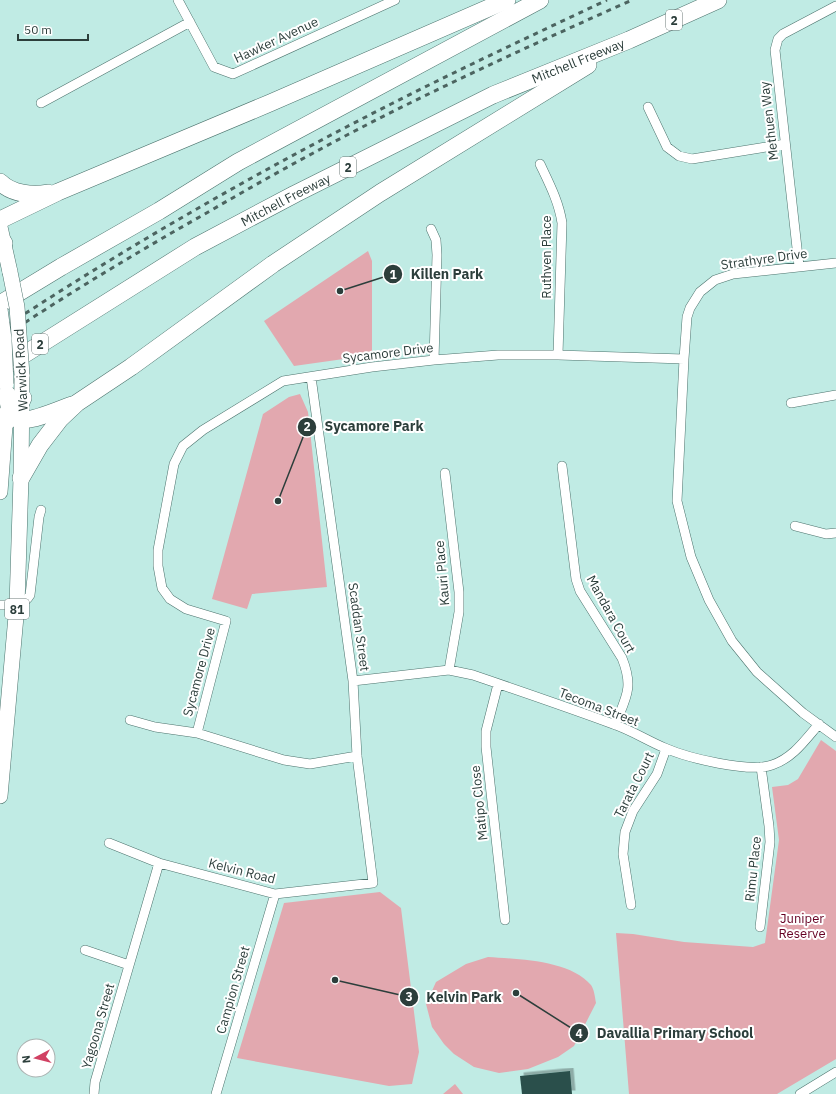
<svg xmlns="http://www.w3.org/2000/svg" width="836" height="1094" font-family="'IBM Plex Sans',sans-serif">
<defs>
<filter id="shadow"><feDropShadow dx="3.5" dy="-3.5" stdDeviation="0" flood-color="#0004"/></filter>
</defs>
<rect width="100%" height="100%" fill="#c0ebe4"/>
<path fill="#e2a8af" d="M368 251 372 261V355L294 366 264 321Z
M300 394 308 412 327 587 252 594 247 609 212 599 263 414 289 397Z
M821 740 836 751V1059L777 1094H629L616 933 633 934 684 942 753 947 765 943 779 840 772 787 788 785 798 779Z
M380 892 401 908 419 1052 412 1084 389 1086 237 1058 284 903Z
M488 957C518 959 570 960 591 985 594 989 595 997 596 1003L574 1046 558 1057 528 1069 499 1073 474 1067 454 1054 444 1044 432 1027 426 1004 436 982 466 964Z
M455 1084 463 1094H443Z"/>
<path fill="#29504b" filter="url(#shadow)" d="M570 1071 572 1094H522L520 1076Z"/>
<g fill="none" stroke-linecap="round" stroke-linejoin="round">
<defs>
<path id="minor" d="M178 0 214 67 233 74 395 0
M41 103 190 22
M648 107 667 147 679 156 692 159 785 144
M540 164C549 183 559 202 562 223L558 355
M431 229 436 240 437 255 434 360
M799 266 775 50 778 39 783 34 836 6
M684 359 687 317 690 308 700 292 715 280 733 274 836 263
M791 403 836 395
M562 466 576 579 580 591 622 658C634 688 626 697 615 725
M445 473 459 592V612L449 670
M795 526 826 534 836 533
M0 605C12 605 23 607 30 595L39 517 41 510
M353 681 449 670 473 675C520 691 567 707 613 724 631 730 648 741 665 748 688 758 749 773 772 765 793 758 805 740 819 724
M498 684 486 731V747L505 920
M130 720 155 727 197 733
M357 756 310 764 284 760 197 733 226 621 186 609 170 599 162 588 158 566V550L174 464 183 446 203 430 283 381 372 367 434 360 498 355H558L684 359 677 501 691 557 709 600 732 641 757 672 803 713 836 737
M109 843 159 863 275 894 373 883 357 756 353 681 311 377
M631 905 623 854 625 832 633 811 657 774 666 749
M760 927 770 842 769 826 761 767
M85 950 129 965
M94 1094 95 1082 159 863
M216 1094 275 894
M800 1094 836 1072"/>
<path id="primary" d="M0 227 10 272
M0 492 6 413
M0 796 17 605 21 478 22 375"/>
<g id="motorway">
<path d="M0 182C12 194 33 196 48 193"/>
<path d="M0 220 58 192 270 103 507 0"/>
<path d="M0 238 4 243"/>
<path d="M0 304 61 267 159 211 238 162 540 0"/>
<path id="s1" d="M9 364 195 247 295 194 493 95 629 40 718 0"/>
<path d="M7 394C8 401 9 412 15 417 24 426 60 409 72 405"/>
<path d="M0 426 14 416 23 398"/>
<path d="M21 478 40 445 60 419 77 403 131 367 273 264 380 193 588 65"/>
</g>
</defs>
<use href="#minor" stroke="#4c736d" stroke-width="10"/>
<use href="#primary" stroke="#4c736d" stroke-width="16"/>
<use href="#motorway" stroke="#4c736d" stroke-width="18"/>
<use href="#minor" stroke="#fff" stroke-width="9"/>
<use href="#primary" stroke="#fff" stroke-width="15"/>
<use href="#motorway" stroke="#fff" stroke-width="17"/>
<path stroke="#4c6460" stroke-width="3" stroke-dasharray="5 5" stroke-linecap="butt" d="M0 330C126 247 257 172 391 104 462 68 535 34 607 0
M0 339C66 295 134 254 203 215 270 176 337 139 406 105 481 68 556 34 632 0"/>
<defs>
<path id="primary-bridge" d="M10 272 17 307 22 375
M0 309 4 339 6 384"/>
</defs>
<use href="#primary-bridge" stroke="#4c736d" stroke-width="16" stroke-linecap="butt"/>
<use href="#primary-bridge" stroke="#fff" stroke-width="15"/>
</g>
<g text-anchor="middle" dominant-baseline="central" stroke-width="4" stroke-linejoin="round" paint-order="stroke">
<g fill="#fff" stroke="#6b7876" stroke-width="1">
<rect x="666" y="10" width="16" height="20" rx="3"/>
<rect x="340" y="157" width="16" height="20" rx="3"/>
<rect x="32" y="334" width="16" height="20" rx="3"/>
<rect x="5" y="599" width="24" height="20" rx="3"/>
</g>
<g font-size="12" font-weight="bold" fill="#2c3e3b">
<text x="674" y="20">2</text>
<text x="348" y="167">2</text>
<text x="40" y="344">2</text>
<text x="17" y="609">81</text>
</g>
<g font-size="13" fill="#2c3e3b" stroke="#fff">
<text transform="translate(276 40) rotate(-25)">Hawker Avenue</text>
<text stroke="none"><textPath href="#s1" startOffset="646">Mitchell Freeway</textPath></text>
<text transform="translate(769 121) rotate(-97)">Methuen Way</text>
<text stroke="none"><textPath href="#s1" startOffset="322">Mitchell Freeway</textPath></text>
<text transform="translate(546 257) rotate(-90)">Ruthven Place</text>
<text transform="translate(764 259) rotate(-8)">Strathyre Drive</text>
<text transform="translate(388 353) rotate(-7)">Sycamore Drive</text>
<text transform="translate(21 370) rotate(-93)">Warwick Road</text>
<text transform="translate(442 573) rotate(-95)">Kauri Place</text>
<text transform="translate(611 614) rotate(61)">Mandara Court</text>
<text transform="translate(359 627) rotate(82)">Scaddan Street</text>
<text transform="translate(199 672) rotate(-75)">Sycamore Drive</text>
<text transform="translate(599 707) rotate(21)">Tecoma Street</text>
<text transform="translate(634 785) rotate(-63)">Tarata Court</text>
<text transform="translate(479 803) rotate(-96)">Matipo Close</text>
<text transform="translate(753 869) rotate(-84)">Rimu Place</text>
<text transform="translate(242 871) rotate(14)">Kelvin Road</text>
<text transform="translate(233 990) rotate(-74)">Campion Street</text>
<text transform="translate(98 1026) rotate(-74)">Yagoona Street</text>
</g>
<g font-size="13" fill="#660023" stroke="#fff">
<text x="802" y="918">Juniper<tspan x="802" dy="15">Reserve</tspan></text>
</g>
</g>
<path fill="none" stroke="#2c3e3b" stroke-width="1.5" d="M340 291L393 274M278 501L307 427M335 980L409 997M516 993L579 1033"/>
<g fill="#2c3e3b" stroke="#fff" stroke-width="1.5">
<circle cx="340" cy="291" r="4"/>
<circle cx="278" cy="501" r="4"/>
<circle cx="335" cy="980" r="4"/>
<circle cx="516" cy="993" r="4"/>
<circle cx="393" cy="274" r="10"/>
<circle cx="307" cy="427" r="10"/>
<circle cx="409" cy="997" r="10"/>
<circle cx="579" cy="1033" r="10"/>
</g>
<g font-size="12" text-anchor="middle" font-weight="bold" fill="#fff">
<text x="393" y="279">1</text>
<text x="307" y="431">2</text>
<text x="409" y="1001">3</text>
<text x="579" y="1038">4</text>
</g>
<g font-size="14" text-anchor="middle" font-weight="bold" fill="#2c3e3b" stroke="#fff" stroke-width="4" stroke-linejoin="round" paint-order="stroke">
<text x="447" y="279">Killen Park</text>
<text x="374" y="431">Sycamore Park</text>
<text x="464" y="1002">Kelvin Park</text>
<text x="675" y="1038">Davallia Primary School</text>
</g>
<g transform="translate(36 1058) rotate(263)"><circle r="19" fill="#ffffff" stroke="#abb2b1"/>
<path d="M0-3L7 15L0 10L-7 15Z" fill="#d14163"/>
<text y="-6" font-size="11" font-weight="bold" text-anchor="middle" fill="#2c3e3b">N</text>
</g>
<path d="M18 34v6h70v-6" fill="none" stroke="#2c3e3b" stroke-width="2"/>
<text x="24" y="34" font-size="12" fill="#2c3e3b" stroke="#ffffff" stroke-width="3" paint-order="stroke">50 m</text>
</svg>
